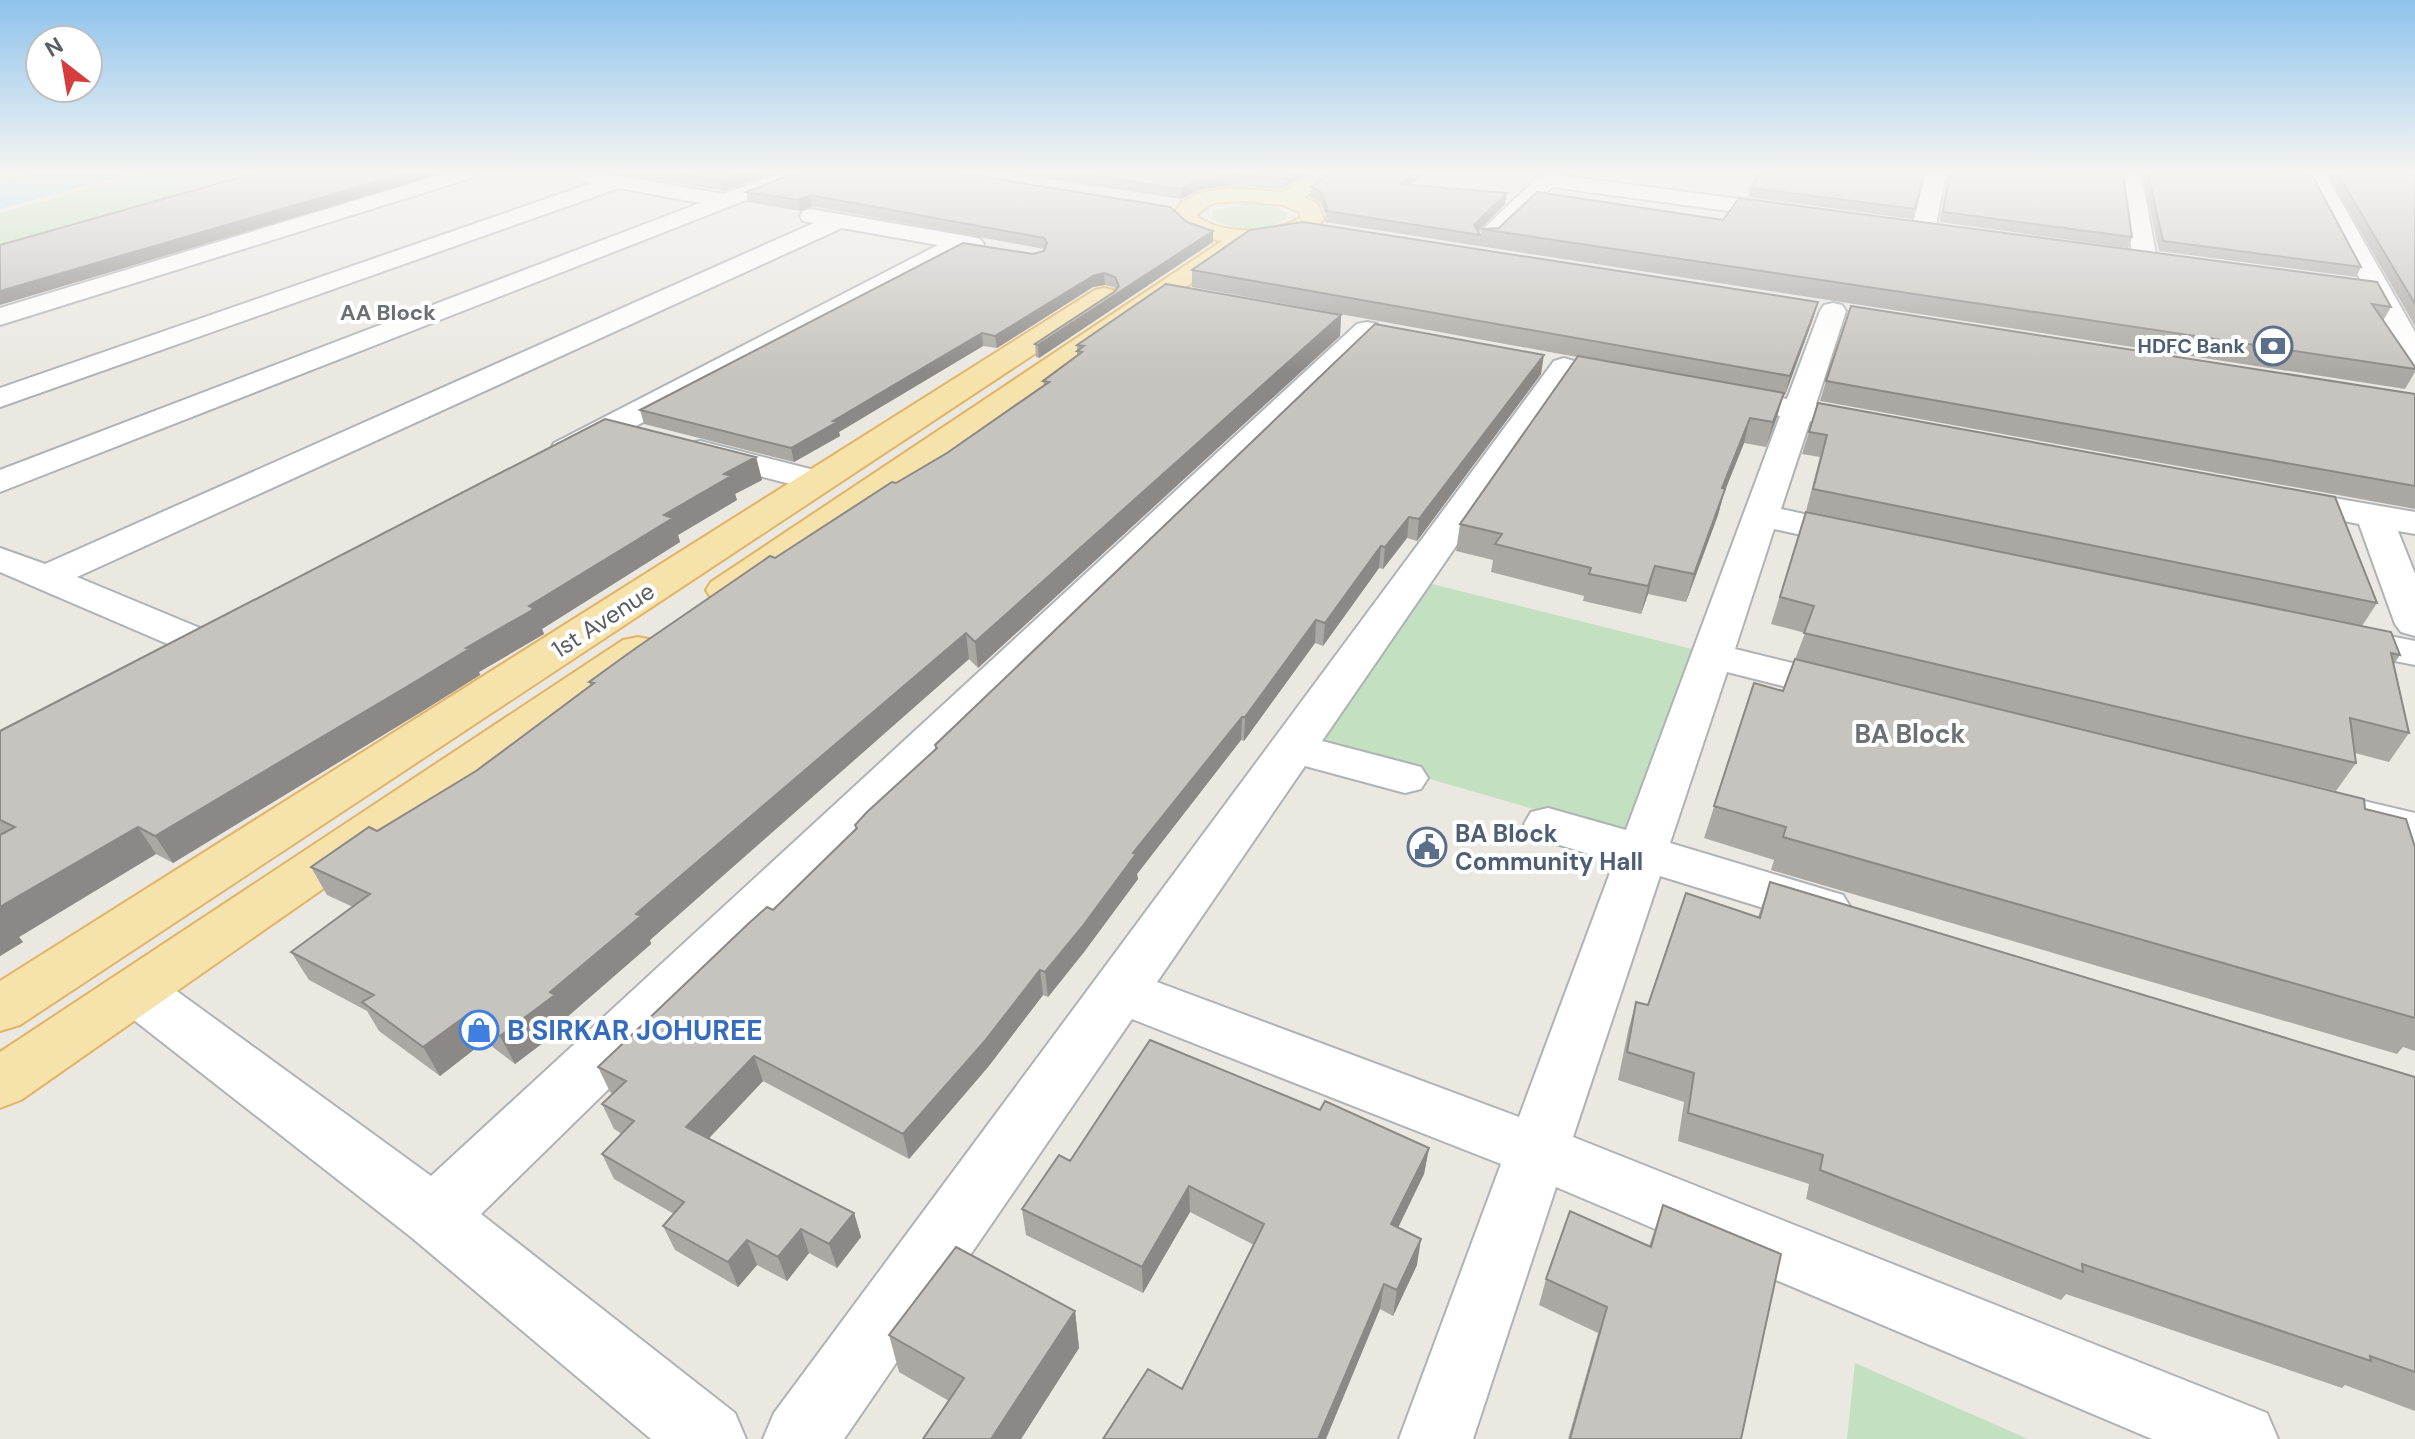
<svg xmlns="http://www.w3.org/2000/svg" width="2415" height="1439" font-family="'DM Sans',sans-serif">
<rect width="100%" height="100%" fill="#ebe8e2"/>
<path fill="#c3e0c0" d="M145 173H254L0 245V213Z
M1247 203 1272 206 1286 212 1288 217C1271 233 1230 231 1211 218L1214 210Z
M1424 582 1696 650 1627 836 1308 744Z
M1855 1363 2028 1439H1847Z"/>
<path fill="#a8daf5" d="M36 173H132L0 209V182Z"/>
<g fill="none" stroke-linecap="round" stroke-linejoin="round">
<defs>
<path id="minor" d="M446 173H477L474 177 0 325V308Z
M579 173H604L723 194 780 173H808L805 177 0 492V470L700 203 619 188 0 407V388L592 183 580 180 577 176Z
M1542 173H1564L1563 176 1794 206 1802 208 1805 213 1802 218 1794 220 1552 187 1495 243H1479L1475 238 1479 233Z
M1926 173H1946L1935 231 1931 236H1915L1911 231Z
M2121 173H2141L2157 260 2154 265H2136L2133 260Z
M2305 173H2325L2415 332V367L2405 364 2401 358Z
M811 209 972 237 980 239 984 244 980 249 965 250 578 457 566 460 554 457 550 450 554 443 938 245 842 228 77 577 212 633 218 642 212 651 198 654 184 651 0 572V548L45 564 814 223 803 221 800 216 803 211Z
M1833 303 1842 305 1846 311 1816 404 1886 417 1891 424 1886 431 1875 433 1810 421 1781 509 1874 529 1879 537 1874 545 1861 548 1774 529 1735 649 1861 680 1867 689 1861 698 1846 702 1727 672 1670 843 1843 895 1851 908 1843 921 1825 927 1660 876 1573 1137 2267 1413 2278 1439H2152L1556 1187 1473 1439H1399L1501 1164 1132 1019 844 1439H763L774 1413 1554 361 1564 358 1574 361 1579 367 1322 741 1421 767 1428 778 1421 789 1405 793 1305 766 1157 982 1519 1117 1614 862 1531 836 1524 824 1531 812 1548 808 1626 830 1780 416 1711 402 1707 396 1711 390 1722 387 1787 399 1820 311 1824 305Z
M1367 322 1377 324 1381 330 1377 336 481 1214 735 1413 746 1439H651L411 1237 116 1006 108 991 116 976 136 969 156 976 431 1176 1357 324Z
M700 441 830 474 835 481 830 488 818 491 688 458 684 451 688 444Z
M2281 489 2415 512V534L2398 531 2415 574V636L2401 632 2395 624 2359 524 2269 506 2264 499 2269 492Z
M2339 626 2415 641V665L2325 647 2319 638 2325 629Z
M2351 798 2415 813V847L2334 825 2327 814 2334 803Z"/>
<path id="major" d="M1313 173H1337L1304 198 1317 203 1324 219C1308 240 1274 242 1249 243L739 598 725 602 711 598 706 590 711 582 1222 241C1202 237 1185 233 1173 216L1181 203 1199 193 1231 188 1284 192ZM1243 201 1283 205 1299 212 1301 217C1275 234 1220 236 1196 215L1213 203Z
M1104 288 1113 290 1117 296 1113 302 20 1025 0 1031V981L1095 290Z
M638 637 653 640 659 649 653 658 21 1100 0 1108V1052L623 640Z"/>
</defs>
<use href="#minor" stroke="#afb2b6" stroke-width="4"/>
<use href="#major" stroke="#e1b365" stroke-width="4"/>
<use href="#minor" fill="#fff" fill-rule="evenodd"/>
<use href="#major" fill="#f6e3ac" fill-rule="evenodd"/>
</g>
<path fill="#aba8a3" d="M619 173H772L723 191Z
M796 173 1187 222 1213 242 1039 358 1036 357 1035 344 1114 292 1116 290V288L1105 285 1093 287 997 348 983 346 839 432 840 436 794 462 644 424 640 410 1044 251V249L812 206 800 211 748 202 746 192Z
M1009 173H1308L1283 189 1231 185 1199 190 1181 199Z
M1329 173H1426L1410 185 1505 204 1478 231 1480 235 1479 246 1325 222 1326 215 1320 202 1310 197 1311 187Z
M1948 173H2123L2132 237 2128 248 1940 222Z
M2142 173H2311L2361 267 2356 277 2159 251Z
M2327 173H2415V326Z
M1750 188 1915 209 1912 219 1748 197Z
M1723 220 2391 307 2383 321 2415 367V372L2405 389 1479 246 1481 229Z
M1192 270 1818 302 1813 319 1785 395 1783 394 1777 417 1766 447 1744 443 1724 493 1718 515 1686 602 1648 594 1641 614 1583 601 1584 596 1491 572 1493 560 1456 551 1460 524 1577 357 1192 287Z
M1341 315 1340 336 978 668 969 659 650 940 651 944 566 1018 568 1024 515 1064 485 1041 440 1076 379 1031 367 1011 309 980 291 952 353 907 327 895 311 867 377 831 476 771 591 686 589 682 775 558 947 453 1044 385 1043 381 1077 355V345Z
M1541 374 1417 541 1407 538 1383 569 1379 568 1323 646 1315 643 1244 741 1241 740 1137 874 1138 879 1084 952 1048 997 1043 995 988 1067 909 1159 763 1081 708 1139 854 1213 861 1237 837 1268 809 1253 787 1281 757 1265 738 1287 675 1250 663 1226 674 1214 614 1179 602 1154 622 1134 614 1129 602 1104 613 1094 610 1092 598 1067 773 910 856 829 855 825 935 749V745Z
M1826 381 2415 394V509L1820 401Z
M1818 403 2377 603 2362 626 2400 655 2394 664 2409 733 2389 762 2355 753 2356 763 2336 791 1983 706 2365 809 2415 847V1051L2403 1047 2397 1054 1771 870 1774 860 1704 838 1754 683 1783 691 1805 633 1771 624 1806 512 2120 577 1806 511 1820 457 1802 454Z
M756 457 762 480 735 494 737 500 678 535 680 542 542 629 544 634 479 672 480 675 421 712 173 863 156 854 19 937 23 942 0 956V731Z
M1770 882 2415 1077V1411L2345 1385 2342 1388 2066 1294 2061 1300 1806 1199 1809 1184 1678 1141 1684 1102 1618 1080 1628 1031 1636 1002 1648 1005 1758 917Z
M1320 1110 1429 1148 1424 1174 1398 1228 1417 1265 1393 1316 1380 1309 1182 1389 1254 1245 1190 1212 1143 1293 1026 1235 1022 1209 1070 1161Z
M1663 1205 1741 1439H1568L1598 1333 1539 1305 1546 1279 1649 1246Z
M1075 1311 1079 1348 1021 1439H923L949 1401 899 1372 889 1335Z"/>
<path fill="#8b8885" d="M405 173H443L0 305V291Z
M742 173H772L723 191 720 181Z
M1293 173H1308L1283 189 1284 179Z
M1414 173H1426L1398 194 1399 184Z
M1231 175V185L1199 190 1181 199V189L1198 180Z
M1507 193 1505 204 1475 234 1474 225Z
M810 195 812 206 800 211 798 200Z
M1213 231V242L1039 358 1038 345Z
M1104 273 1105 285 1093 287 997 348 995 336 1093 276Z
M1818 302 1813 319 1785 395 1790 376Z
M1341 315 1340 336 978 668 975 642Z
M982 333 983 346 839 432 840 436 794 462 791 448 833 421Z
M1544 355 1541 374 1417 541 1419 519Z
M1784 393 1777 417 1766 447 1773 422Z
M1750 418 1744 443 1724 493 1718 515 1686 602 1694 574 1722 488Z
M756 457 762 480 735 494 737 500 678 535 680 542 542 629 544 634 479 672 480 675 421 712 173 863 155 836 466 648 724 474Z
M1409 517 1407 538 1383 569 1385 547Z
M1381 546 1379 568 1323 646 1325 623Z
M1655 566 1648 594 1641 614 1648 586Z
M1316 620 1315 643 1244 741 1245 717Z
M966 633 969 659 650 940 651 944 566 1018 568 1024 515 1064 500 1036 636 914Z
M1242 717 1241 740 1137 874 1138 879 1084 952 1048 997 1045 972 1133 853Z
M138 827 156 854 19 937 23 942 0 956V907Z
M1040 970 1043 995 988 1067 909 1159 903 1134Z
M470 1013 485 1041 440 1076 423 1047Z
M754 1056 763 1081 696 1152 686 1127Z
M1429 1148 1424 1174 1387 1250 1391 1224Z
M1189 1186 1190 1212 1143 1293 1142 1267Z
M854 1213 861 1237 837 1268 829 1244Z
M801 1229 809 1253 787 1281 778 1257Z
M1421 1239 1417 1265 1393 1316 1397 1290Z
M747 1240 757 1265 738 1287 728 1262Z
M1384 1284 1380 1309 1326 1439H1318Z
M1075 1311 1079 1348 1021 1439H991Z"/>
<path fill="#c7c3be" stroke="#8b8885" stroke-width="2" d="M255 173H405L0 291V245Z
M675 173H742L720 181Z
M796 173H959L1170 207 1187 222 1213 231 1038 345 1035 344 1114 292 1119 286 1115 277 1104 273 1093 276 995 336 982 333 833 421 837 422 791 448 640 410 963 243 1033 254 1044 251 1047 243 1044 238 810 195 798 200 746 192Z
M1075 173H1293L1284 179 1231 175 1198 180 1181 189Z
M1329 173H1414L1399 184 1507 193 1474 225 1480 235 1326 211 1327 207 1320 191 1311 187Z
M1761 173H1924L1915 209 1750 188Z
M1950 173H2123L2132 237 1943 212Z
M2148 173H2311L2361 267 2163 241Z
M2337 173H2415V304Z
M1537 192 1723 220 1739 198 2377 282 2391 307 2372 304 2415 367V369L1481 229 1499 228Z
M1303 222 1818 302 1790 376 1192 270 1250 230Z
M1166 284 1341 315 975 642 966 633 636 914 641 916 550 992 555 995 500 1036 470 1013 423 1047 362 1002 374 995 291 952 370 894 311 867 369 827 377 831 476 771 594 683 589 682 636 648 770 556 775 558 892 482 896 483 947 453 1049 382 1043 381 1082 352 1077 351 1084 346 1077 345Z
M1851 306 2415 394V486L1826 381Z
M1375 324 1544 355 1419 519 1409 517 1385 547 1381 546 1325 623 1316 620 1245 717H1242L1133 853 1136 854 1082 927 1045 972 1040 970 984 1042 903 1134 754 1056 686 1127 854 1213 829 1244 801 1229 778 1257 747 1240 728 1262 663 1226 684 1202 602 1154 634 1121 602 1104 626 1081 598 1067 748 924 767 907 773 910 857 828 855 825 867 812 937 748 935 745Z
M1578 356 1784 393 1773 422 1750 418 1722 488 1725 489 1694 574 1655 566 1648 586 1589 574 1591 568 1495 544 1502 534 1460 524Z
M1818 403 2335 497 2377 603 1813 489 1827 435 1809 432Z
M605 419 756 457 724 474 731 476 664 515 673 518 529 606 534 609 466 648 469 649 408 686 155 836 138 827 0 907V835L15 827 0 820V731Z
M1806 512 2391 632 2400 655 2391 653 2409 733 2350 718 2356 763 1804 633 1814 606 1780 597Z
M1795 659 2364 799 2365 809 2406 819 2415 847V1018L1783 837 1786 827 1714 806 1754 683 1783 691Z
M1770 882 2415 1077V1372L2370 1356 2371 1361 2082 1264 2083 1272 1820 1170 1823 1155 1688 1113 1694 1073 1627 1052 1636 1002 1648 1005 1686 893 1760 918Z
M1150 1040 1320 1110 1325 1101 1429 1148 1391 1224 1421 1239 1397 1290 1384 1284 1318 1439H1103L1148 1369 1182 1389 1264 1224 1189 1186 1142 1267 1022 1209 1059 1155 1070 1161Z
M1663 1205 1781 1254 1741 1439H1570L1607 1307 1546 1279 1570 1211 1651 1247Z
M956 1247 1075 1311 991 1439H923L964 1378 889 1335Z"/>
<linearGradient id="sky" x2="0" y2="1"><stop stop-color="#8ec3ed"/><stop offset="0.46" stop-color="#f6f5f2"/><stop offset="1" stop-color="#f6f5f2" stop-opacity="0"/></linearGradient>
<rect width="2415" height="374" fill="url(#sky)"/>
<defs>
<symbol id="bank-ring" viewBox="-11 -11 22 22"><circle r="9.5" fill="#fff" stroke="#5c6f8a" stroke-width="1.5"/><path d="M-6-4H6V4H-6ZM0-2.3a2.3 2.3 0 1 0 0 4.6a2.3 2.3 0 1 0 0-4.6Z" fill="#5c6f8a"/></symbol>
<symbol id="civic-ring" viewBox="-11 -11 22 22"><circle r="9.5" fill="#fff" stroke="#5c6f8a" stroke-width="1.5"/><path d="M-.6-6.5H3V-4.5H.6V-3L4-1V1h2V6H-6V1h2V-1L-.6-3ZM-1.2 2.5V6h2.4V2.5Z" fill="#5c6f8a"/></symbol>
<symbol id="shop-ring" viewBox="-11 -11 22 22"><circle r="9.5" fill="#fff" stroke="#3f7fe0" stroke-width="1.5"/><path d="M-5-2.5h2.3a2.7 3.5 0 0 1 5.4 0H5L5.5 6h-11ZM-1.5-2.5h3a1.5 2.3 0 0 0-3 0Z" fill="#3f7fe0"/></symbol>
</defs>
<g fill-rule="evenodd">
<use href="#bank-ring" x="2251" y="324" width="44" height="44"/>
<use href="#civic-ring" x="1405" y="825" width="44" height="44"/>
<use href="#shop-ring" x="457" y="1008" width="44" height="44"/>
</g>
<g text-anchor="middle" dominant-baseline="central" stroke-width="8" stroke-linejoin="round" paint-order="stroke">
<g font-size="20" font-weight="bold" fill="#4e5e75" stroke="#fff" text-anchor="end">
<text x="2245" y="346">HDFC Bank</text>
</g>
<g font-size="22" font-weight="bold" fill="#6b7073" stroke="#fff">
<text x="388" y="312">AA Block</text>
</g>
<g font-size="24" fill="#5a5e61" stroke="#fff">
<text transform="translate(603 620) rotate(-33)">1st Avenue</text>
</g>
<g font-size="24" font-weight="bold" fill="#4e5e75" stroke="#fff" text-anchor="start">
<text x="1455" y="833">BA Block<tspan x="1455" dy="28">Community Hall</tspan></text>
</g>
<g font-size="26" font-weight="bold" fill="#6b7073" stroke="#fff">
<text x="1910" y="734">BA Block</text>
</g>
<g font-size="28" font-weight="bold" fill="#366cbe" stroke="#fff" text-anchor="start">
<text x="507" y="1030">B SIRKAR JOHUREE</text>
</g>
</g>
<g transform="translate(64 64) rotate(329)"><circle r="38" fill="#ffffff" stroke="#bdbfc0" stroke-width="2"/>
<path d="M0-6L14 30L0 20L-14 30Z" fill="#d63d3f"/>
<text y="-12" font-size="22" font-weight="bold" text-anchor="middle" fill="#5a5e61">N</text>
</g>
</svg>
